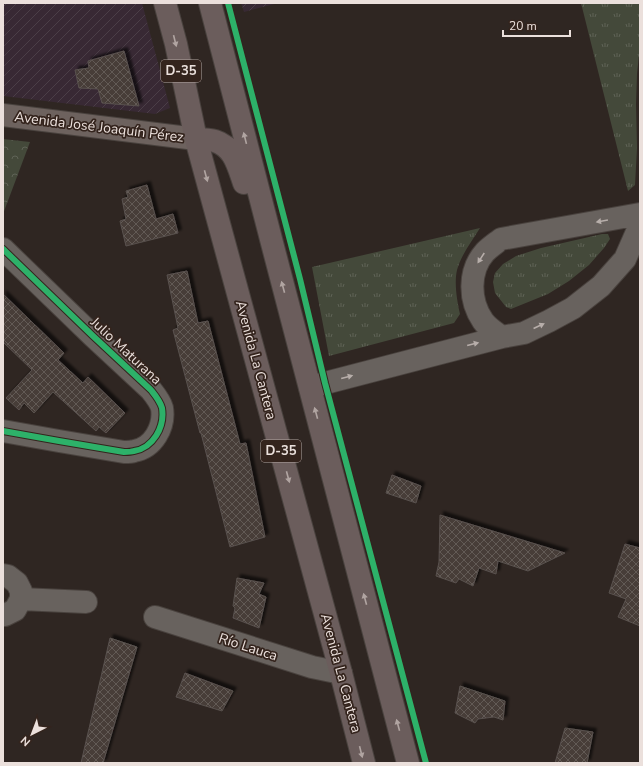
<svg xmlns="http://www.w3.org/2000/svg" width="643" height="766" font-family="'Nunito Sans',sans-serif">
<defs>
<pattern id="industrial-furrows" width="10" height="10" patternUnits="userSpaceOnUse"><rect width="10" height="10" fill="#382934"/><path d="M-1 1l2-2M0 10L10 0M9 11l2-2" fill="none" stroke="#4b3e47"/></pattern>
<pattern id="grass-tufts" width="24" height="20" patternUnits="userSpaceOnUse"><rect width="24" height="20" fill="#44493a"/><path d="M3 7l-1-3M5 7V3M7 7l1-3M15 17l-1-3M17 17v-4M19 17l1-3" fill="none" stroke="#5f6356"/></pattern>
<pattern id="park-crowns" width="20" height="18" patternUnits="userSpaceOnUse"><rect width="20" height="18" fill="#44493a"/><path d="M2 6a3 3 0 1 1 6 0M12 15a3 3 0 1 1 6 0" fill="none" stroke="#5f6356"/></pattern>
<pattern id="building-cross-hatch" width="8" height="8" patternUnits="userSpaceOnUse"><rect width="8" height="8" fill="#473e39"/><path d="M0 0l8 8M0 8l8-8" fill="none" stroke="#625a55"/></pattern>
<filter id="shadow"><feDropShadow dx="3.5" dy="-3.5" stdDeviation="1" flood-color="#0009"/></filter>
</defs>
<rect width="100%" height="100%" fill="#2f2622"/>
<path fill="url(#industrial-furrows)" d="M3 3H142L170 108 155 114 3 96Z
M241 3H278L244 12Z"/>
<path fill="url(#grass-tufts)" d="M581 3H640V45L637 74 636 104 637 148 635 185 628 191Z
M480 228C472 241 461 255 457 270 454 283 457 301 460 314L454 323 329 356 312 267Z
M602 234H608L610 239 604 248 589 265 569 281 548 294 511 309 506 307 495 293 493 282 495 273 503 264 516 256 541 248Z"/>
<path fill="url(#park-crowns)" d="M3 139 30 142 3 214Z"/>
<path fill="url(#building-cross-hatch)" stroke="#59514e" filter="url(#shadow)" d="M124 51 139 106 102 103 98 89 79 88 75 70 89 68 88 61Z
M147 185 156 219 173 214 178 233 126 246 120 221 126 219 122 199 128 197 126 191Z
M187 271 198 323 208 321 240 444 246 443 265 537 230 547 201 433H200L173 330 178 328 167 275Z
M3 294 64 353 58 360 83 383 88 377 125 413 106 433 99 427 96 431 53 392 34 413 24 403 19 410 6 398 32 370 3 342Z
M392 475 421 486 416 503 386 493Z
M440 515 565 553 528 571 498 561 496 574 479 568 473 586 459 579 456 583 436 576 439 562Z
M625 544 640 548V626L618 617 626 599 609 593Z
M237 578 264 583 259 594 266 597 259 628 233 618 235 608 233 606Z
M110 638 137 647 103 763H81Z
M185 673 233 691 222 711 176 697Z
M460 686 505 701 503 720 494 717 478 719 475 723 455 713Z
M565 728 593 732 587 763H555Z"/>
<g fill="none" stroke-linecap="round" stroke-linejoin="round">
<defs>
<path id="minor" d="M3 249 93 336 151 390C155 395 160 401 162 408 165 427 153 448 134 451 131 452 127 452 124 452L59 441 3 431
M502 337C495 332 488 328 483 321 469 301 468 271 485 252 490 247 496 243 501 239L640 214
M310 387 502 337 524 333 549 321 573 308 601 286 625 259 640 225
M3 575 8 576 17 583 21 591V599L15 610 5 615H3
M21 599 86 602
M155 617 312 667 341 673"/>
<path id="major" d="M3 115 196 139"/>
<path id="highway" d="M165 3 176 44 196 139 341 673 364 763
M210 3 272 243 408 763
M196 139C202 139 209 139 215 141 234 147 238 166 244 183"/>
</defs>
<use href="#minor" stroke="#49423e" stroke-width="24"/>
<use href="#major" stroke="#49423e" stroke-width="24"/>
<use href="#highway" stroke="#49423e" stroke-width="24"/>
<use href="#minor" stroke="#68625e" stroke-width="22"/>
<use href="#major" stroke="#6d625e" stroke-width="22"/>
<use href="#highway" stroke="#6b5d5c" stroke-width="22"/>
<defs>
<path id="cycleway" d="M228 3 300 279 325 383 426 763
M3 249 93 336 151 390C155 395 160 401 162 408 165 427 153 448 134 451 131 452 127 452 124 452L59 441 3 431"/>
</defs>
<use href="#cycleway" stroke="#34241d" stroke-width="8"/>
<use href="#cycleway" stroke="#2db169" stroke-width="6"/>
</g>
<defs><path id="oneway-solid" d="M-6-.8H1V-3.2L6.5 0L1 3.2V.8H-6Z"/></defs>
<g fill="#b1a5a2">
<use href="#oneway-solid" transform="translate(175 41) rotate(76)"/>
<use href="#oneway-solid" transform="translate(245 138) rotate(-104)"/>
<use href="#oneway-solid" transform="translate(206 176) rotate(75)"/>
<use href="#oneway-solid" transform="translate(283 287) rotate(-105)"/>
<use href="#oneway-solid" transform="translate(316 413) rotate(-105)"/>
<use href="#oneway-solid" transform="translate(288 477) rotate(75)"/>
<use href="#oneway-solid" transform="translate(365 599) rotate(-105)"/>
<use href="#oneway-solid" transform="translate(398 725) rotate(-105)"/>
<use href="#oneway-solid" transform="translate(361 752) rotate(76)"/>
</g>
<g fill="#b7aeaa">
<use href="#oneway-solid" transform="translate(602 221) rotate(170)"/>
<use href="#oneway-solid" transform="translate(481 258) rotate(123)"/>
<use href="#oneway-solid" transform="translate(539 326) rotate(-25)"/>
<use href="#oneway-solid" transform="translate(473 344) rotate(-14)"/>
<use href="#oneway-solid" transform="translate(347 377) rotate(-15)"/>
</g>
<g text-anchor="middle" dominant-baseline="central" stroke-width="3.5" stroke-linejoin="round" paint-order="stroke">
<g fill="#34241d" stroke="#b4a8a3" stroke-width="1">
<rect x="161" y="60" width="40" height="22" rx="3"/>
<rect x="261" y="440" width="40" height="22" rx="3"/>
</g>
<g font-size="13" font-weight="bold" fill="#ebe0dc">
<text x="181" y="71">D-35</text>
<text x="281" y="451">D-35</text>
</g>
<g font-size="14" fill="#ebe0dc" stroke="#34241d">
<text transform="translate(99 127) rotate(7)">Avenida José Joaquín Pérez</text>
<text transform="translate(126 351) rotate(43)">Julio Maturana</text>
<text transform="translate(256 360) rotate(75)">Avenida La Cantera</text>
<text transform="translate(248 647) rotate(18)">Río Lauca</text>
<text transform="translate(341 673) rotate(75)">Avenida La Cantera</text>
</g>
</g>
<rect width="643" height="766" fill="none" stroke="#ebe0dc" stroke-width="8"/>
<g transform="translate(32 734) rotate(222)" stroke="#34241d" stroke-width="3" paint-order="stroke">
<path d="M0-3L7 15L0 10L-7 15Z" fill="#ebe0dc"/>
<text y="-6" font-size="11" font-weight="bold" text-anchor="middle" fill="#ebe0dc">N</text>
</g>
<path d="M503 30v6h67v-6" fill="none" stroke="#ebe0dc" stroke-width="2"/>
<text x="509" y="30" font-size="12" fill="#ebe0dc" stroke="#34241d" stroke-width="3" paint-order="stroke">20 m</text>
</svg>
